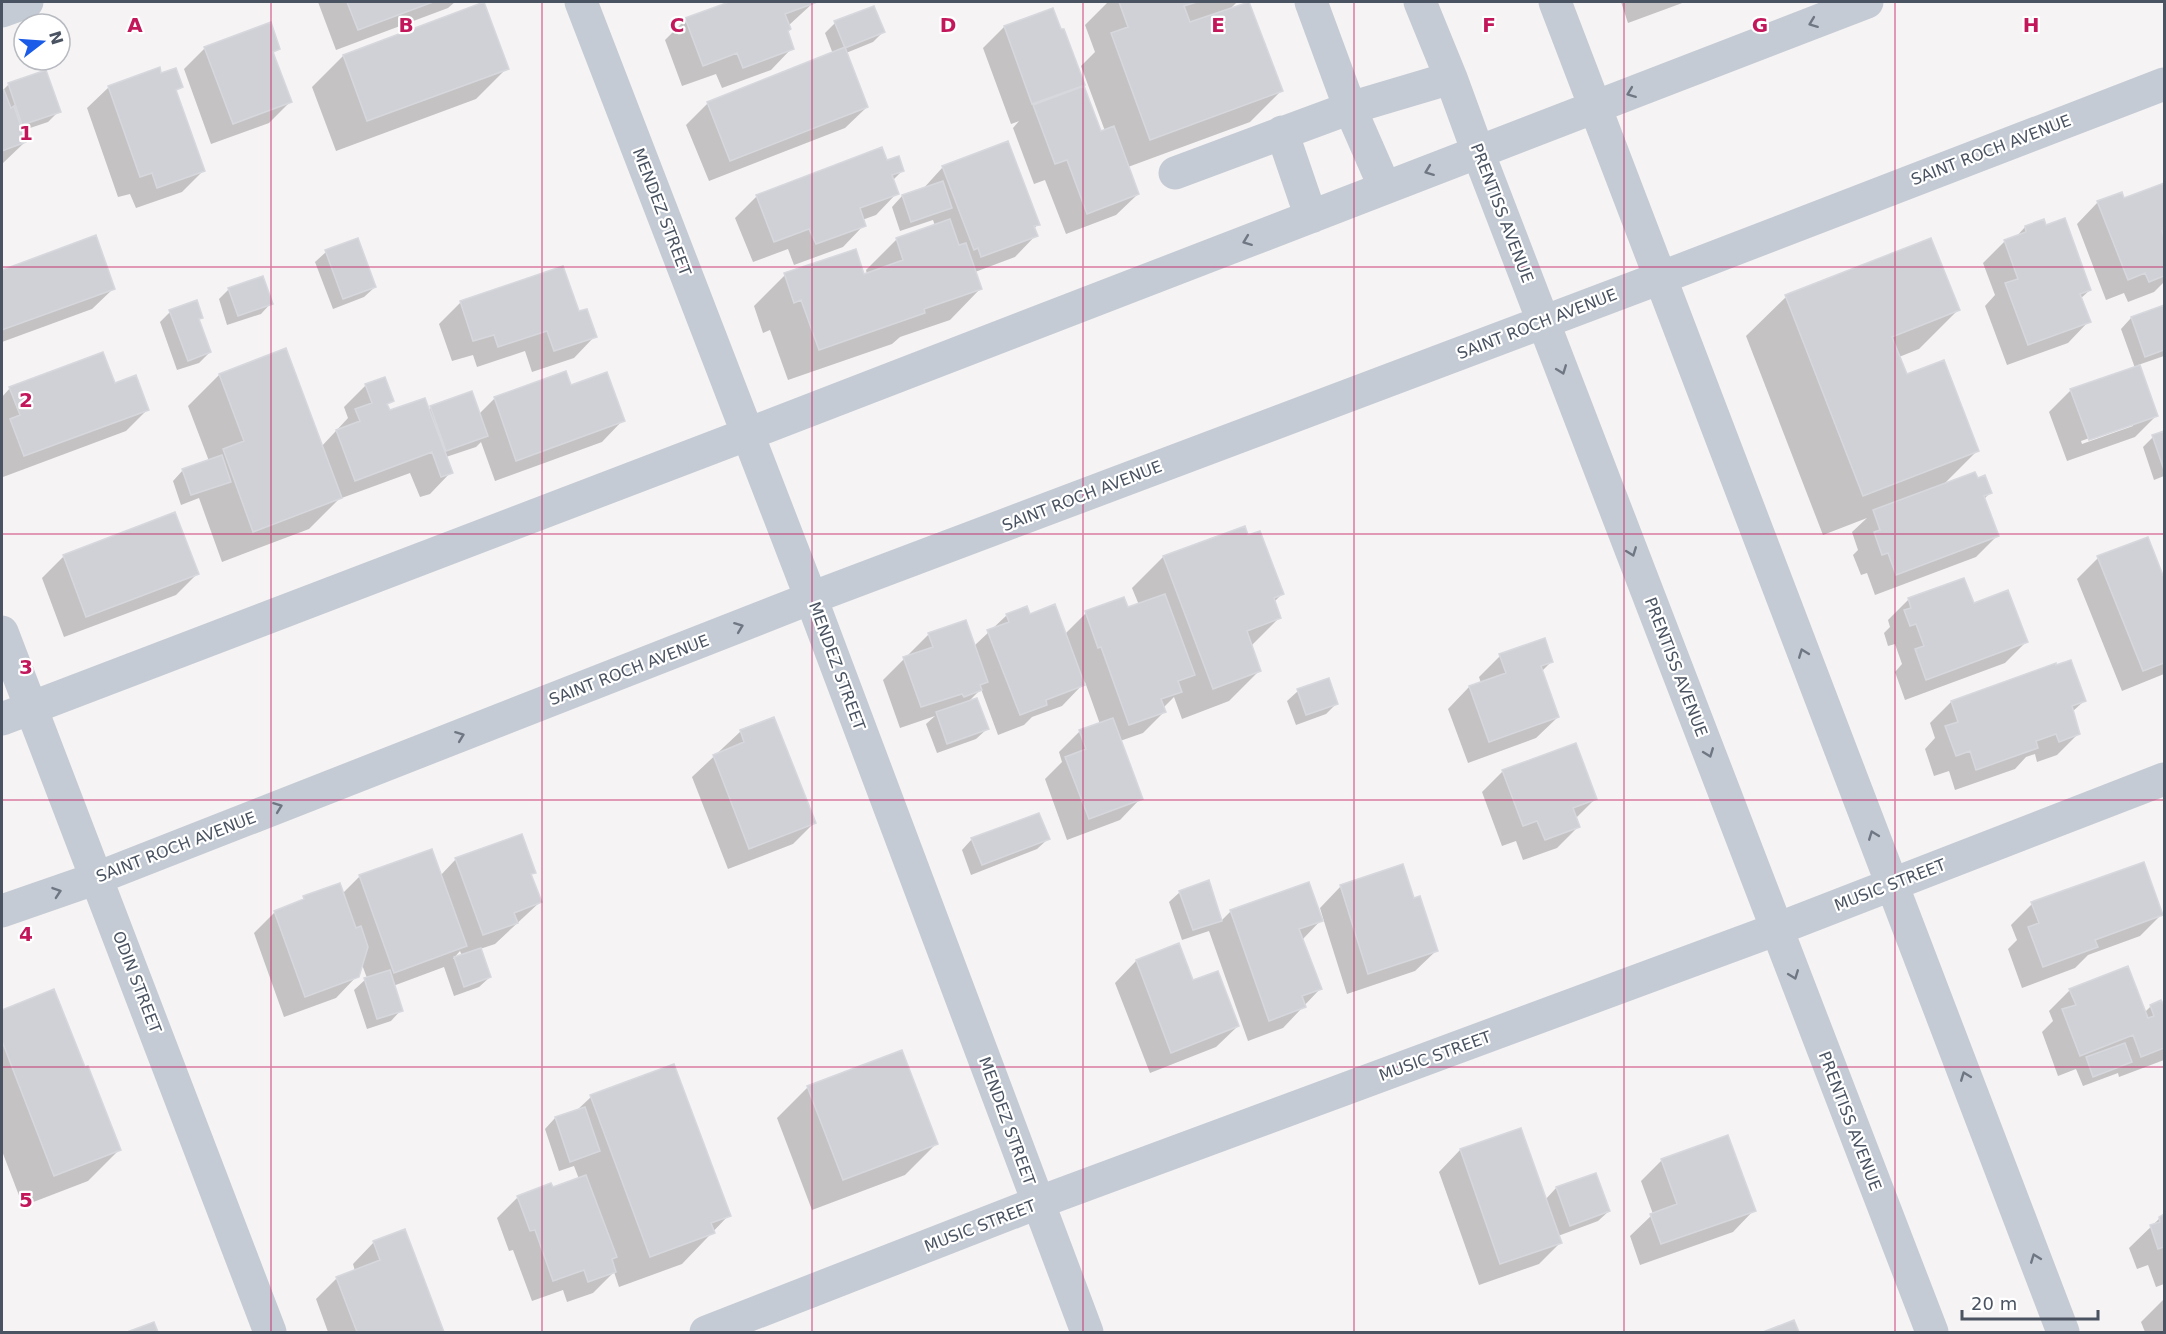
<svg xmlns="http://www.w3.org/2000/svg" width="2166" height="1334" font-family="'DejaVu Sans',sans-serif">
<rect width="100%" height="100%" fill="#f5f3f3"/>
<path fill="#0003" fill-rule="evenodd" d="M318 2H455L448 8 336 50Z
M733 2H812L813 3 788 26 786 32 792 48 771 70 722 88 716 74 682 86 665 40 686 19Z
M1108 2H1237L1228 11 1281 91 1250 122 1128 167 1138 194 1116 215 1066 234 1045 180 1034 184 1013 128 1019 121 1011 124 983 48 1004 27 1052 10 1083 84 1077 91 1100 132 1105 131 1081 66 1095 52 1085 25Z
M1621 2H1685L1628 23Z
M483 4 507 68 476 99 336 151 312 87 343 56Z
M835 23 883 32 873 42 846 53 867 107 845 128 709 181 686 125 708 103 833 54 825 33Z
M205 48H278L272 54 290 102 269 123 211 144 184 69Z
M9 84 59 111 48 122 21 131 25 142 2 164V91Z
M181 86 175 92 203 171 182 192 136 208 130 194 118 197 87 108 109 87Z
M1007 143 1038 224 1034 229 1036 235 1015 257 975 272 981 288 950 320 900 337 892 344 788 380 770 330 763 333 754 306 785 275 867 274 866 270 897 239 935 226 933 220 900 231 892 207 902 196 922 190 942 168Z
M886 162 903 170 893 180 897 193 876 215 862 220 864 225 843 247 794 265 788 249 753 262 735 218 757 196Z
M2163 185 2164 190V282L2154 292 2128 302 2124 293 2106 300 2077 224 2098 202 2123 200Z
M2025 227 2090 290 2080 299 2089 321 2068 343 2007 365 1985 306 1995 295 1983 263 2005 241 2016 237Z
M95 237 114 288 92 309 2 342V271Z
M326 252 375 287 364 297 333 309 315 262Z
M562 268 578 313 595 336 574 358 532 372 525 351 477 367 473 355 452 361 439 324 460 303Z
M229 289 271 303 261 314 227 325 219 299Z
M1786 297 1958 310 1919 349 1899 357 1906 376 1977 451 1942 486 1990 493 1984 499 1997 536 1976 557 1875 595 1867 573 1861 575 1853 555 1858 550 1852 532 1867 518 1823 535 1746 336Z
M2164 307V356L2138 365 2157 415 2135 437 2067 461 2049 412 2071 390 2135 368 2121 329 2131 318ZM2133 423V426L2082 444 2081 441Z
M170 312 201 318 198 321 210 352 199 363 177 370 160 322Z
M219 375 321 447 348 418 344 407 365 386 384 379 392 400 386 406 389 412 428 411 431 408 479 414 495 398 570 387 623 420 602 442 495 481 481 442 476 447 446 457 451 472 430 494 420 497 410 473 339 499 309 529 222 562 199 498 181 505 173 481 183 470 209 461 188 406Z
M114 385 148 409 126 431 3 477 2 397 10 388Z
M2164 432V476L2154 480 2143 447 2153 437Z
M1244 527 1248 537 1282 594 1274 602 1280 617 1251 646 1260 670 1229 701 1182 719 1174 697 1163 708 1164 712 1143 733 1120 741 1141 798 1120 820 1067 840 1045 779 1062 762 1059 752 1080 731 1100 724 1085 682 1062 706 1032 717 1024 725 998 735 981 689 967 703 987 729 976 739 937 753 926 724 935 716 900 728 883 680 928 635 965 622 974 646 1007 615 1029 616 1065 634 1086 613 1127 609 1139 605 1132 588 1163 557Z
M2147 539 2164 582V674L2122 691 2077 579 2098 558Z
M64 556 197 574 176 595 64 637 42 578Z
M1909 599 1973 605 2026 642 2005 663 1905 700 1895 672 1902 664 1895 644 1888 646 1884 633 1890 627 1888 620Z
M1500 656 1552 661 1542 671 1558 717 1536 738 1468 763 1448 709 1469 687 1481 683 1479 677Z
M1298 691 1336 704 1326 714 1296 725 1287 701Z
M2084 701 2072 712 2078 734 2057 755 2037 762 2035 754 2026 757 2015 769 1955 790 1949 771 1934 776 1925 749 1935 738 1930 723 1951 702Z
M741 731 814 823 793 844 728 869 692 777Z
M1503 771 1595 799 1575 819 1578 827 1557 848 1523 860 1516 841 1502 846 1482 792Z
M972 839H1048L1037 849 971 875 962 850Z
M431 851 440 876 456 859 534 872 530 876 540 902 495 944 480 949 490 977 479 987 454 996 444 967 393 986 401 1010 391 1021 367 1029 354 990 367 978 361 962 357 976 336 998 284 1017 254 933 275 912 299 903 304 898 342 894 359 877ZM460 951 462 956 453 959Z
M1341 886 1413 899 1437 950 1415 971 1347 994 1323 918 1302 940 1320 989 1283 1028 1248 1041 1209 931 1182 940 1169 902 1180 892 1221 921 1231 911 1321 919 1323 918 1320 908Z
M2032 904 2162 914 2140 936 2088 955 2075 968 2022 988 2008 949 2017 940 2011 925Z
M1178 945 1192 982 1238 1026 1216 1047 1150 1073 1115 983 1136 961Z
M2070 990 2144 1013 2151 1006H2164V1060L2119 1077 2118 1073 2083 1086 2076 1069 2058 1076 2042 1032 2053 1021 2049 1011Z
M54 991 84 1069 119 1150 88 1181 23 1206 2 1151V1011Z
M673 1066 729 1215 682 1264 619 1287 614 1272 593 1293 567 1302 563 1290 532 1301 513 1250 509 1251 497 1218 518 1197 552 1189 579 1179 574 1166 559 1171 545 1129 555 1118 575 1112 591 1097Z
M808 1087 936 1144 905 1175 812 1210 777 1118Z
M1460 1150 1545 1200 1556 1188 1595 1174 1609 1211 1598 1221 1558 1236 1560 1243 1539 1264 1479 1285 1439 1172Z
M1662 1160 1754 1210 1733 1232 1640 1265 1630 1236 1653 1214 1641 1181Z
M2164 1216V1284L2156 1287 2148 1265 2137 1269 2129 1248 2160 1218Z
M404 1231 443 1332H328L316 1299 337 1278 355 1271 353 1264 374 1242Z
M2164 1299V1332H2145L2141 1322Z"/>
<path fill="#cfd1d7" stroke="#d7d8de" stroke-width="1.5" d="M347 2H433L358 30Z
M484 2 509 69 367 121 343 55Z
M729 2H814L815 3 785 14 791 29 788 31 794 49 743 68 737 53 703 66 685 18Z
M1119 2H1197L1184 6 1190 22 1249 2 1283 91 1150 140 1111 33 1128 27Z
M874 6 885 32 845 48 834 21Z
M1053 8 1061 29H1064L1085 85 1032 104 1004 26Z
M271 22 280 49 273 52 292 102 233 124 204 47Z
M845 47 868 107 730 161 707 102Z
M160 67 161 73 176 68 183 87 176 90 205 171 157 188 152 173 140 177 108 86Z
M46 70 61 112 22 125 8 83Z
M1084 86 1101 131 1114 126 1139 194 1087 214 1067 160 1055 164 1033 105Z
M4 90 11 108 14 106 26 142 2 151V91Z
M1008 141 1040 225 1034 226 1038 236 981 257 978 248 974 250 942 166Z
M882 147 887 160 899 156 904 171 892 175 899 194 860 208 866 226 816 244 809 229 774 242 756 195Z
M943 181 952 208 911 222 902 195Z
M2164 183V230L2162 231 2164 238V276L2149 282 2145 273 2128 280 2097 201 2122 192 2124 198Z
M2065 218 2091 290 2080 294 2091 322 2028 345 2005 283 2018 279 2004 240 2026 232 2025 226 2044 219 2046 225Z
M950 219 959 245 966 243 982 289 924 309 925 313 819 350 801 300 794 303 784 273 856 249 864 274 903 260 896 238Z
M96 235 115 289 2 330V270Z
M358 238 376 287 343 299 325 250Z
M1931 238 1960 310 1892 337 1907 374 1944 360 1979 451 1863 496 1785 295Z
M563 266 579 311 587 309 597 337 554 351 547 331 498 347 494 335 473 341 460 301Z
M263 276 273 304 238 316 228 288Z
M197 300 203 318 199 319 211 352 188 361 169 310Z
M2164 305V350L2145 357 2131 317Z
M286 348 342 498 253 532 223 449 244 441 219 374Z
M103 352 115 383 136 375 149 410 24 456 10 419 20 415 9 387Z
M2140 365 2158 416 2089 440 2070 389Z
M566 371 571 385 607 372 625 421 516 461 494 397Z
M385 377 394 401 387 404 390 410 425 398 453 473 441 477 432 452 355 481 336 430 360 421 355 409 372 403 365 384Z
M472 391 488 436 446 451 430 406Z
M2164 431V470L2152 435Z
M222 455 231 482 191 495 182 469Z
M1975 472 1978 478 1985 475 1992 493 1984 496 1999 536 1896 575 1888 553 1882 555 1874 532 1880 530 1873 510Z
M175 512 199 574 86 617 63 555Z
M1245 526 1248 535 1260 531 1284 594 1274 598 1281 618 1247 631 1261 671 1213 689 1163 556Z
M2148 537 2164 578V663L2143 671 2097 556Z
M1964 578 1974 603 2008 590 2028 642 1926 680 1915 649 1924 646 1916 624 1910 626 1904 610 1911 608 1908 598Z
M1165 594 1195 675 1178 681 1182 692 1161 699 1166 712 1129 725 1101 647 1098 648 1085 611 1124 597 1128 607Z
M1055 604 1085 685 1046 700 1047 705 1020 715 987 630 1009 622 1006 614 1027 606 1030 614Z
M966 620 988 682 980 685 982 690 964 697 962 694 921 707 903 657 933 647 928 633Z
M1545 638 1553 662 1541 666 1559 717 1489 742 1469 686 1506 673 1499 654Z
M2071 660 2086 701 2072 706 2080 734 2059 742 2056 734 2036 741 2038 748 1976 770 1970 751 1956 756 1945 726 1958 722 1951 701 2056 663V665Z
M1329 678 1338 704 1306 715 1297 689Z
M977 698 989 729 947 744 936 712Z
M774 717 816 823 749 849 713 755 744 742 740 730Z
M1113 718 1143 799 1089 819 1065 757 1086 749 1079 730Z
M1576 743 1597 799 1573 808 1580 827 1545 840 1537 821 1523 826 1502 770Z
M1039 813 1050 839 982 865 971 838Z
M522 834 536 873 531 874 542 902 514 913 518 923 483 935 455 858Z
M432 849 467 946 394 973 359 875Z
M2144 862 2163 915 2095 940 2098 947 2043 967 2028 927 2039 923 2031 902Z
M1403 864 1414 898 1420 896 1438 951 1368 974 1340 885Z
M1209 880 1222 921 1193 930 1179 891Z
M1309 882 1323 921 1299 929 1322 989 1302 996 1306 1007 1269 1021 1230 910Z
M340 883 356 928 361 926 368 947 359 977 305 997 274 911 304 899 303 896Z
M1179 943 1193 980 1218 971 1239 1026 1171 1053 1136 960Z
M481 948 491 977 464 987 454 957Z
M2128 966 2148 1018 2154 1016 2150 1005 2161 1000 2164 1005V1048L2141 1057 2133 1035 2080 1056 2062 1009 2076 1005 2069 989Z
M390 970 403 1011 377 1019 364 978Z
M54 989 85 1067 88 1066 121 1150 54 1176 2 1041V1010Z
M2125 1043 2132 1062 2093 1077 2086 1057Z
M902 1050 938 1144 843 1180 807 1086Z
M674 1064 731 1216 711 1223 715 1233 650 1257 590 1095Z
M585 1107 600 1151 570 1162 555 1117Z
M1521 1128 1562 1243 1500 1264 1460 1149Z
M1728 1135 1756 1211 1661 1244 1650 1214 1677 1204 1661 1159Z
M1596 1173 1610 1211 1570 1226 1556 1187Z
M586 1175 617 1257 612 1259 616 1272 588 1282 584 1270 553 1281 535 1230 530 1231 517 1196 551 1183 553 1187Z
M2164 1214V1247L2158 1249 2150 1225 2160 1222 2159 1217Z
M405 1229 444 1332H357L336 1277 380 1260 373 1241Z
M1794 1320 1799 1332H1763Z
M154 1322 158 1332H127Z"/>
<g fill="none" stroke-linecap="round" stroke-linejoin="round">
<path stroke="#c4cbd4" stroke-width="33" d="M581 2 811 598 1087 1332
M1311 2 1350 108 1451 78
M1420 2 1451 78 1478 152 1932 1332
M1555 2 2063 1332
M2 11 27 2
M1282 132 1311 217
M1175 173 1350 108 1385 188
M2 632 270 1332
M2 719 748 434 1867 2
M2 911 97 878 811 598 1660 278 2164 84
M706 1332 1037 1203 1777 929 2164 779"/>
</g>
<defs><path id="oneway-chevron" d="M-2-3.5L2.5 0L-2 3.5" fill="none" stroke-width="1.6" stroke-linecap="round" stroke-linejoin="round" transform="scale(1.5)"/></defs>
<g stroke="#6f7784">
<use href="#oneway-chevron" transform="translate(1813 23) rotate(159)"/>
<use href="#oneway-chevron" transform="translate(1631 93) rotate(159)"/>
<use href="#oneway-chevron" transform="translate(1429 171) rotate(159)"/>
<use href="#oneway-chevron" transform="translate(1247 241) rotate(159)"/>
<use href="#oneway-chevron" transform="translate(1562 370) rotate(69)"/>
<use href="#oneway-chevron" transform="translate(1632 552) rotate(69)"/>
<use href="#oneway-chevron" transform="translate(739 627) rotate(-21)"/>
<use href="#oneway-chevron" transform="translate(1803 653) rotate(-111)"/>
<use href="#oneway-chevron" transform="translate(460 736) rotate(-21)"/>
<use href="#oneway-chevron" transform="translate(1709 753) rotate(69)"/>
<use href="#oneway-chevron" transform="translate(278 807) rotate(-21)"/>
<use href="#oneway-chevron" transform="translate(1873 835) rotate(-111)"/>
<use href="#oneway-chevron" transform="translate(57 892) rotate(-19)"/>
<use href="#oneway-chevron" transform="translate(1794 975) rotate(69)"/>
<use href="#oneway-chevron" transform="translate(1965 1076) rotate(-111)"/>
<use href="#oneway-chevron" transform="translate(2035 1258) rotate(-111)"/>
</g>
<path fill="none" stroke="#c2185b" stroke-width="1.5" stroke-opacity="0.55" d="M271 2V1332M542 2V1332M812 2V1332M1083 2V1332M1354 2V1332M1624 2V1332M1895 2V1332M2 267H2164M2 534H2164M2 800H2164M2 1067H2164"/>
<g text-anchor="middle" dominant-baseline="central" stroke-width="4.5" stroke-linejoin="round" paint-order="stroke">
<g font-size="16" fill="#4a5361" stroke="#fff">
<text transform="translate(1991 150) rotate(-21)">SAINT ROCH AVENUE</text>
<text transform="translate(662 212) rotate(69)">MENDEZ STREET</text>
<text transform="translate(1502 213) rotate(69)">PRENTISS AVENUE</text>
<text transform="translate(1537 324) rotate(-21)">SAINT ROCH AVENUE</text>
<text transform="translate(1082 496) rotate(-21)">SAINT ROCH AVENUE</text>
<text transform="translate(837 666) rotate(70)">MENDEZ STREET</text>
<text transform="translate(1676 667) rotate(69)">PRENTISS AVENUE</text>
<text transform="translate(629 670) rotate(-21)">SAINT ROCH AVENUE</text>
<text transform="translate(176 847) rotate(-21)">SAINT ROCH AVENUE</text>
<text transform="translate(1890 885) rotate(-21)">MUSIC STREET</text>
<text transform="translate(137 982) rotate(69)">ODIN STREET</text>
<text transform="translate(1435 1056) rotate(-20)">MUSIC STREET</text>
<text transform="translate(1007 1121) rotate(70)">MENDEZ STREET</text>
<text transform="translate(1850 1121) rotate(69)">PRENTISS AVENUE</text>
<text transform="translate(980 1226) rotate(-21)">MUSIC STREET</text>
</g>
</g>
<g font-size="20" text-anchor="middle" font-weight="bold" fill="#c2185b" stroke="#fff" stroke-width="4.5" stroke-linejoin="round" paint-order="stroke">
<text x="135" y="32">A</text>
<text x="406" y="32">B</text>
<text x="677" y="32">C</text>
<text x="948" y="32">D</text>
<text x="1218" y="32">E</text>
<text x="1489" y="32">F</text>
<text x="1760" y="32">G</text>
<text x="2031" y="32">H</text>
<text x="26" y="140">1</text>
<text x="26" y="407">2</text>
<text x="26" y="674">3</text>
<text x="26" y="941">4</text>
<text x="26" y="1207">5</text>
</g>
<rect width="2166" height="1334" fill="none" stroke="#4a5361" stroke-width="6"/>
<g transform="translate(42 42) rotate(73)"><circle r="28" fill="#ffffff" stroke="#b7bac0" stroke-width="1.5"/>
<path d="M0-4.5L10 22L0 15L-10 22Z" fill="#1a5ce7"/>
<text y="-9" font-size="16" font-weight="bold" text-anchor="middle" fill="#4a5361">N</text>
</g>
<path d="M1962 1310v9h136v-9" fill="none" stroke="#4a5361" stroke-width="3"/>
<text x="1971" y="1310" font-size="18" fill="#4a5361" stroke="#ffffff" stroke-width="4.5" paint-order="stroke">20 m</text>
</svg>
